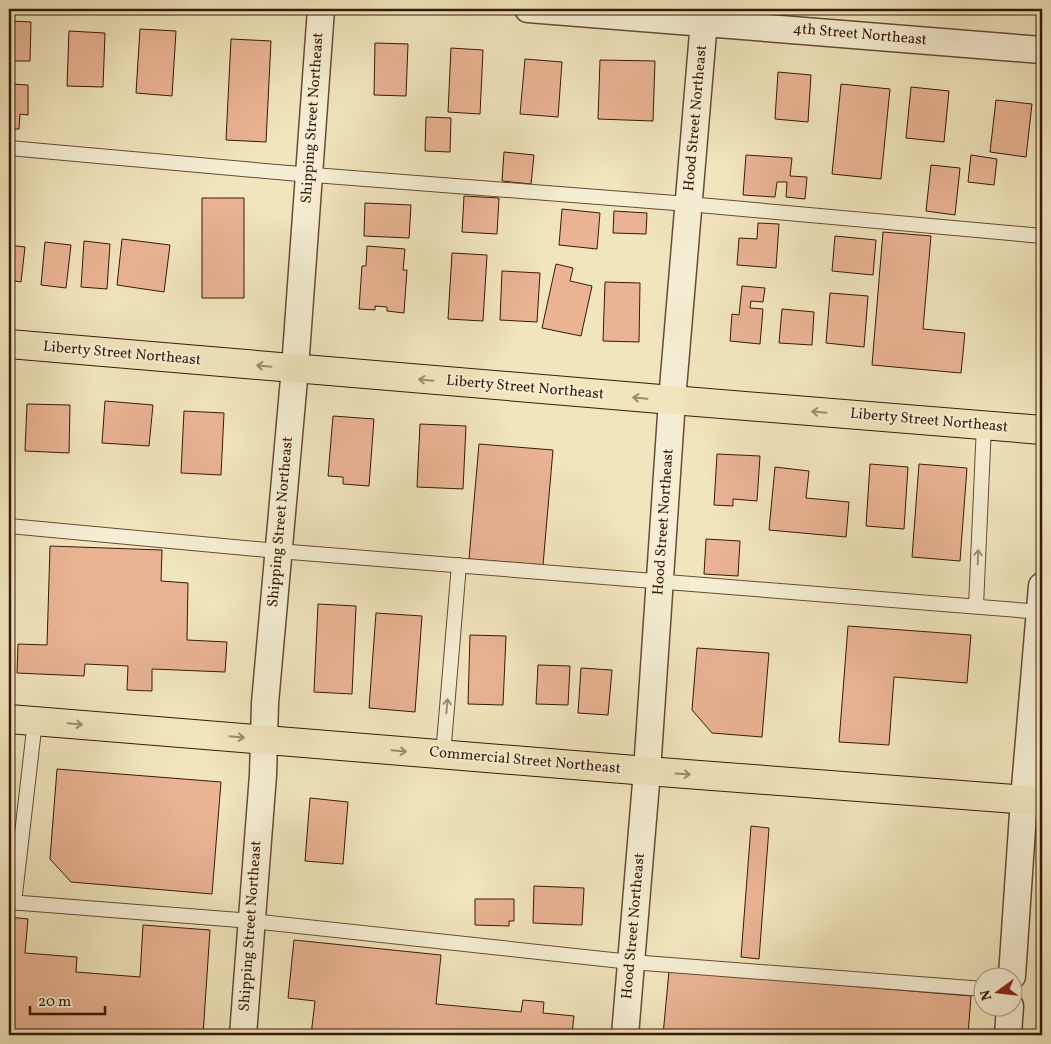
<svg xmlns="http://www.w3.org/2000/svg" width="1051" height="1044" font-family="Vollkorn,serif">
<rect width="100%" height="100%" fill="#f1e5bd"/>
<filter id="stains"><feTurbulence type="fractalNoise" baseFrequency=".004" numOctaves="4"/><feColorMatrix values="0 0 0 0 .2 0 0 0 0 .09 0 0 0 0 .02 0 0 0 .5 -.17"/></filter>
<radialGradient id="worn" r=".72"><stop offset=".6" stop-color="#630" stop-opacity="0"/><stop offset="1" stop-color="#630" stop-opacity=".3"/></radialGradient>
<path fill="#eab494" stroke="#381908" d="M9 21 31 22 30 61H9Z
M140 29 176 31 172 96 136 93Z
M69 31 105 33 103 87 67 86Z
M231 39 271 41 266 142 226 140Z
M375 43 408 44 406 96 374 95Z
M451 48 483 50 480 114 448 112Z
M525 59 562 62 558 117 520 114Z
M600 60 655 61 653 121 598 119Z
M778 72 811 75 808 122 775 119Z
M9 84 28 85V115L20 114 19 129H9Z
M841 84 890 89 881 179 832 174Z
M911 87 949 91 944 142 906 138Z
M996 100 1032 104 1026 157 990 152Z
M426 117 451 118 450 152 425 151Z
M504 152 534 155 531 184 502 181Z
M746 155 792 158 790 176 807 177 805 199 786 197 787 182H777L775 197 743 195Z
M971 155 997 159 994 185 968 182Z
M931 165 960 168 955 215 926 211Z
M464 196 499 198 497 234 462 232Z
M202 198H244V298H202Z
M365 203 411 205 409 238 364 236Z
M562 209 600 213 597 249 559 245Z
M614 211 647 213 646 234 613 233Z
M758 223 779 224 776 268 737 265 739 238 757 239Z
M883 232 931 236 923 329 965 333 961 373 872 365Z
M835 236 876 240 873 275 832 271Z
M122 239 170 245 164 292 117 285Z
M84 241 110 244 107 289 81 287Z
M45 242 71 245 66 288 41 285Z
M9 245 25 247 21 282 9 280Z
M367 246 405 249 403 270H407L404 313 387 311V307L375 306V310L359 309 362 266H366Z
M452 253 487 255 483 321 448 319Z
M556 264 573 268 570 281 592 286 581 336 542 328Z
M502 271 540 273 537 322 500 320Z
M605 282 640 283 639 342 603 341Z
M742 286 765 288 763 302 751 301 750 308 763 309 760 344 730 341 732 314 739 315Z
M830 293 868 296 864 347 826 343Z
M782 309 814 312 812 345 779 343Z
M105 401 153 405 149 446 102 443Z
M27 404 70 405 69 453 25 451Z
M184 411 224 413 221 475 181 473Z
M333 416 374 419 369 486 343 484V477L328 476Z
M420 424 466 426 463 489 417 487Z
M479 444 553 450 543 565 469 559Z
M717 454 760 456 757 501 733 499V506L714 505Z
M870 464 908 467 904 529 866 526Z
M919 464 967 468 960 561 912 557Z
M775 467 809 471 806 498 849 502 846 537 769 530Z
M706 539 740 541 738 576 704 574Z
M50 546 162 550 161 581 188 583 187 640 227 642 225 672 152 669V691L127 690 128 666 85 664 84 676 17 673 18 644 47 645Z
M318 604 356 606 352 694 314 692Z
M376 613 422 616 415 712 369 708Z
M848 626 971 635 967 683 894 677 889 745 839 742Z
M470 635 506 636 503 705 468 704Z
M697 648 769 653 762 737 712 733 692 710Z
M538 665 570 666 568 705 536 704Z
M581 668 612 670 608 715 578 713Z
M57 769 221 782 212 894 71 882 50 859Z
M310 798 348 802 343 864 305 861Z
M751 826 769 828 759 959 741 957Z
M534 886 584 888 582 925 533 923Z
M475 899H514V921H509V926L475 925Z
M9 917 28 919 25 953 77 957 76 972 140 977 143 925 210 930 203 1035H9Z
M294 940 441 955 436 1004 521 1012 523 1000 544 1002 543 1013 574 1016 572 1034 587 1035H311L315 1001 288 998Z
M669 971 971 996 968 1035H663Z"/>
<g fill="none" stroke-linecap="round" stroke-linejoin="round">
<defs>
<path id="service" d="M9 148 288 173 688 204 1042 236
M9 526 278 551 1042 612
M976 606 984 425
M443 755 459 565
M9 902 252 921 631 962 984 989
M14 903 35 721"/>
<path id="minor" d="M528 9 1042 50
M1012 976 1024 799 1042 586
M243 1035 263 775 265 703 295 368 321 9
M625 1035 647 771 672 400 705 9
M1008 1035 1010 1006"/>
<path id="trunk" d="M9 344 672 400 1042 430
M9 719 647 771 1042 801"/>
</defs>
<use href="#service" stroke="#664c35" stroke-width="16"/>
<use href="#minor" stroke="#664c35" stroke-width="29"/>
<use href="#trunk" stroke="#381908" stroke-width="30"/>
<use href="#service" stroke="#f6eed4" stroke-width="14"/>
<use href="#minor" stroke="#f6eed4" stroke-width="26"/>
<use href="#trunk" stroke="#f1e5bd" stroke-width="28"/>
</g>
<defs><path id="oneway-shaft" d="M-6 0H5M1.5-3L5.5 0L1.5 3" fill="none" stroke-width="1.6" stroke-linecap="round" stroke-linejoin="round" transform="scale(1.25)"/></defs>
<g stroke="#9e896c">
<use href="#oneway-shaft" transform="translate(264 366) rotate(-175)"/>
<use href="#oneway-shaft" transform="translate(426 380) rotate(-175)"/>
<use href="#oneway-shaft" transform="translate(640 398) rotate(-175)"/>
<use href="#oneway-shaft" transform="translate(819 412) rotate(-175)"/>
<use href="#oneway-shaft" transform="translate(75 724) rotate(5)"/>
<use href="#oneway-shaft" transform="translate(237 737) rotate(5)"/>
<use href="#oneway-shaft" transform="translate(399 751) rotate(5)"/>
<use href="#oneway-shaft" transform="translate(683 774) rotate(4)"/>
</g>
<g stroke="#a08e78">
<use href="#oneway-shaft" transform="translate(978 557) rotate(-88)"/>
<use href="#oneway-shaft" transform="translate(447 706) rotate(-85)"/>
</g>
<g text-anchor="middle" dominant-baseline="central" stroke-width="4" stroke-linejoin="round" paint-order="stroke">
<g font-size="15" fill="#381908" stroke="#f6eed4">
<text transform="translate(860 35) rotate(5)">4th Street Northeast</text>
<text transform="translate(313 118) rotate(-86)">Shipping Street Northeast</text>
<text transform="translate(696 118) rotate(-85)">Hood Street Northeast</text>
<text transform="translate(122 354) rotate(5)">Liberty Street Northeast</text>
<text transform="translate(525 388) rotate(5)">Liberty Street Northeast</text>
<text transform="translate(929 421) rotate(5)">Liberty Street Northeast</text>
<text transform="translate(281 522) rotate(-85)">Shipping Street Northeast</text>
<text transform="translate(664 522) rotate(-86)">Hood Street Northeast</text>
<text transform="translate(525 761) rotate(5)">Commercial Street Northeast</text>
<text transform="translate(251 926) rotate(-86)">Shipping Street Northeast</text>
<text transform="translate(634 926) rotate(-85)">Hood Street Northeast</text>
</g>
</g>
<rect width="1051" height="1044" fill="none" stroke="#f1e5bd" stroke-width="30"/>
<rect x="10" y="10" width="1031" height="1024" fill="none" stroke="#381908" stroke-width="2.5"/>
<rect x="15" y="15" width="1021" height="1014" fill="none" stroke="#381908"/>
<g transform="translate(998 992) rotate(255)"><circle r="24" fill="#f6eed4" stroke="#aa9982"/>
<path d="M0-4L9 19L0 12L-9 19Z" fill="#8f2418"/>
<text y="-8" font-size="14" font-weight="bold" text-anchor="middle" fill="#381908">N</text>
</g>
<path d="M30 1006v8h75v-8" fill="none" stroke="#381908" stroke-width="2.5"/>
<text x="38" y="1006" font-size="15" fill="#381908" stroke="#f6eed4" stroke-width="4" paint-order="stroke">20 m</text>
<rect width="100%" height="100%" filter="url(#stains)"/>
<rect width="100%" height="100%" fill="url(#worn)"/>
</svg>
